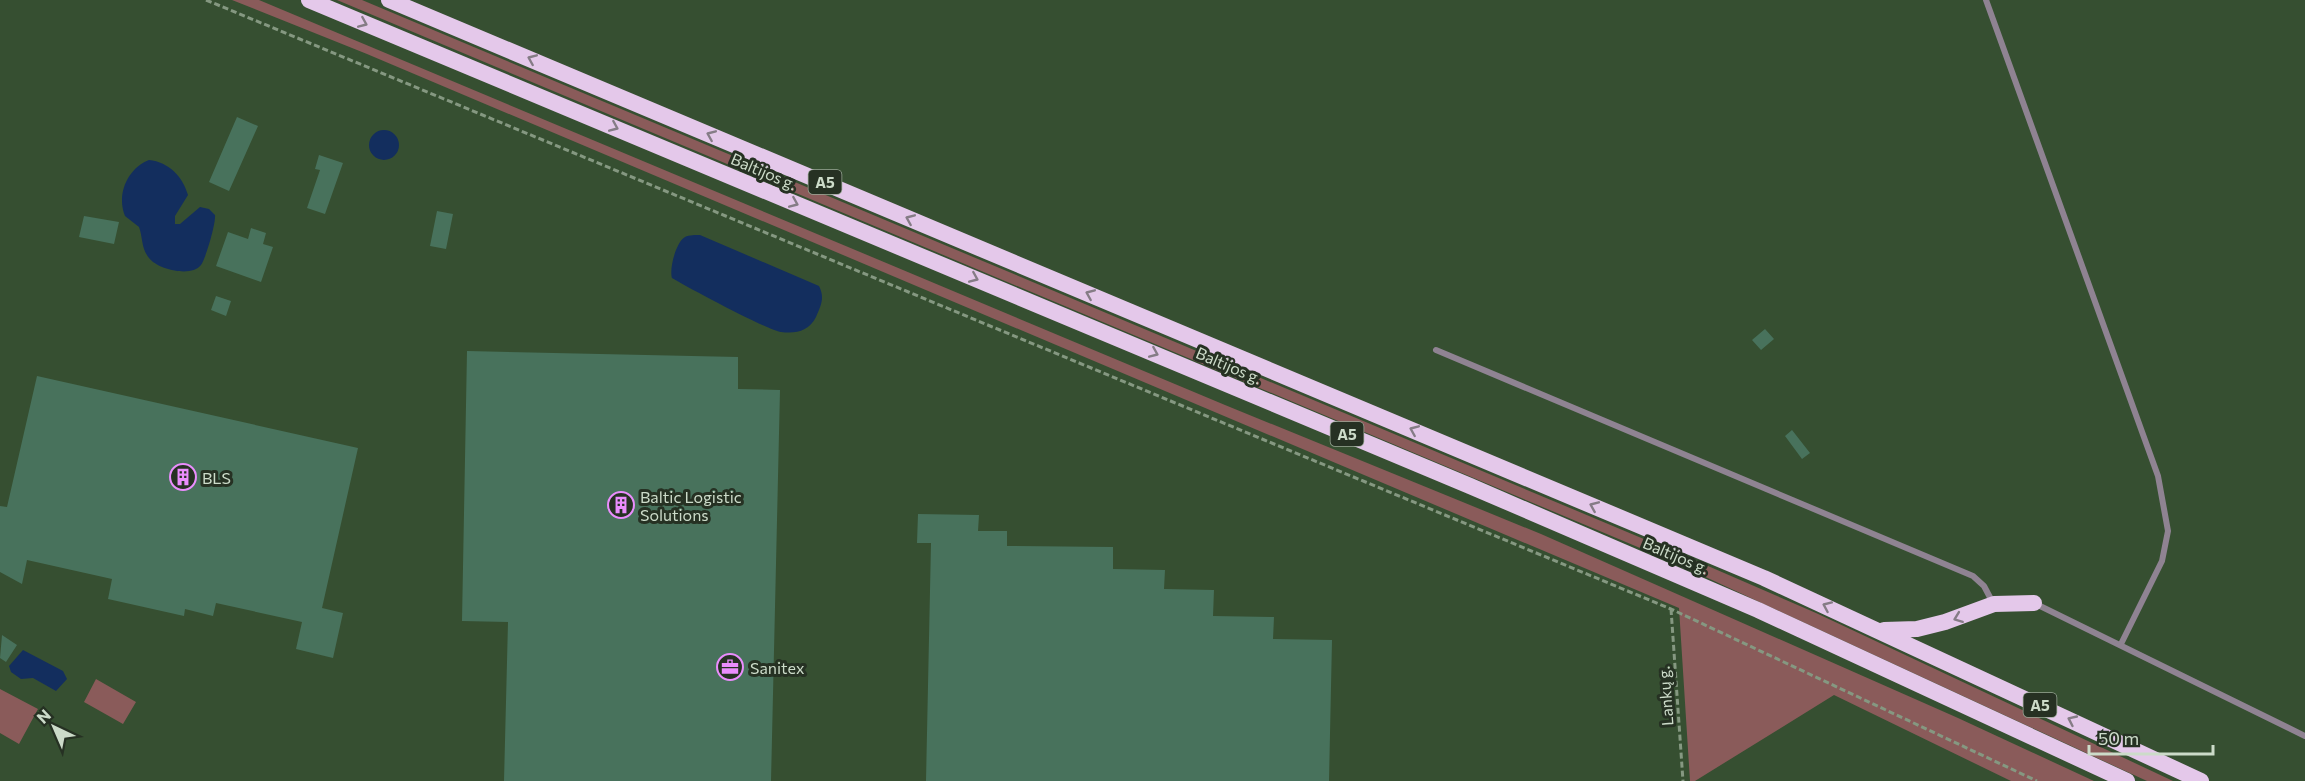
<svg xmlns="http://www.w3.org/2000/svg" width="2305" height="781" font-family="Commissioner,sans-serif">
<rect width="100%" height="100%" fill="#364f31"/>
<path fill="#8a5b5a" d="M232 0H259L1225 405 1541 534 1958 718 2094 781H2011L1834 695 1695 781H1690L1679 608 367 54Z
M337 0H362L1708 566 1816 613 2173 781H2147L1671 561Z
M96 679 136 702 123 724 84 702Z
M0 689 38 709 19 744 0 733Z"/>
<path fill="#132e5e" d="M369 145a15 15 0 1 1 30 0a15 15 0 1 1-30 0Z
M149 160C169 162 183 177 188 195L175 216V224H180L200 207 209 209 215 215C216 223 206 258 201 265 191 278 157 269 149 258 141 248 143 238 139 227L125 216C116 194 128 168 149 160Z
M700 235 819 286C825 298 821 305 816 317 809 331 796 334 781 332 767 330 687 287 672 278 669 269 676 242 685 237 689 235 696 235 700 235Z
M23 650 63 671 67 679 56 691 33 678 21 679 11 672 9 666Z"/>
<path fill="#48725c" d="M237 117 258 126 229 191 209 182Z
M319 155 343 163 325 214 307 208 320 170 315 169Z
M437 211 453 214 446 249 430 246Z
M84 216 119 222 114 244 79 237Z
M251 228 266 233 263 244 273 247 261 282 216 266 228 232 248 239Z
M216 296 231 301 226 316 211 310Z
M1765 329 1774 339 1761 350 1752 340Z
M467 351 738 357V389L780 390 771 781H504L508 622 462 621Z
M37 376 358 448 322 608 343 613 333 658 296 649 302 622 216 603 213 616 185 609 184 616 108 599 112 579 27 560 22 584 0 572V506L7 507Z
M1792 430 1810 453 1802 459 1785 436Z
M918 514 979 515 978 531H1007V546L1113 547V569L1165 570 1164 589 1214 590 1213 616 1274 617 1273 639 1332 640 1329 781H926L931 543H917Z
M2 635 17 645 6 662 0 658Z"/>
<g fill="none" stroke-linecap="round" stroke-linejoin="round">
<path stroke="#859881" stroke-width="3" stroke-dasharray="6 3" stroke-linecap="butt" d="M206 0 1671 609 2037 781
M1671 609 1683 781"/>
<path stroke="#8f8392" stroke-width="6" d="M1986 0 2158 476 2168 531 2162 561 2121 644
M1436 350 1973 576 1984 586 1993 603
M2036 604 2305 736"/>
<path stroke="#e4c8ea" stroke-width="16" d="M309 0 1470 486 1758 610 2127 781
M389 0 1764 578 2201 781
M1884 630 1917 629 1945 622 1994 604 2034 603"/>
</g>
<defs><path id="oneway-chevron" d="M-2-3.5L2.5 0L-2 3.5" fill="none" stroke-width="1.6" stroke-linecap="round" stroke-linejoin="round" transform="scale(1.5)"/></defs>
<g stroke="#857c86">
<use href="#oneway-chevron" transform="translate(363 23) rotate(23)"/>
<use href="#oneway-chevron" transform="translate(532 59) rotate(-157)"/>
<use href="#oneway-chevron" transform="translate(614 127) rotate(23)"/>
<use href="#oneway-chevron" transform="translate(711 135) rotate(-157)"/>
<use href="#oneway-chevron" transform="translate(794 203) rotate(23)"/>
<use href="#oneway-chevron" transform="translate(910 219) rotate(-157)"/>
<use href="#oneway-chevron" transform="translate(974 278) rotate(23)"/>
<use href="#oneway-chevron" transform="translate(1090 294) rotate(-157)"/>
<use href="#oneway-chevron" transform="translate(1154 353) rotate(23)"/>
<use href="#oneway-chevron" transform="translate(1414 430) rotate(-157)"/>
<use href="#oneway-chevron" transform="translate(1594 506) rotate(-157)"/>
<use href="#oneway-chevron" transform="translate(1827 606) rotate(-156)"/>
<use href="#oneway-chevron" transform="translate(1958 618) rotate(159)"/>
<use href="#oneway-chevron" transform="translate(2072 720) rotate(-155)"/>
</g>
<defs>
<symbol id="building-ring" viewBox="-11 -11 22 22"><circle r="9.5" fill="#263123" stroke="#ea8dfd" stroke-width="1.5"/><path d="M-4-6H4V6H1V3H-1V6H-4ZM-2.5-4.3h1.7v1.8h-1.7ZM.8-4.3h1.7v1.8H.8ZM-2.5-1h1.7V.8h-1.7ZM.8-1h1.7V.8H.8Z" fill="#ea8dfd"/></symbol>
<symbol id="office-ring" viewBox="-11 -11 22 22"><circle r="9.5" fill="#263123" stroke="#ea8dfd" stroke-width="1.5"/><path d="M-6-3h4V-5.5h4V-3h4V5H-6ZM-1-4.5V-3h2v-1.5ZM-6 0V1H6V0Z" fill="#ea8dfd"/></symbol>
</defs>
<g fill-rule="evenodd">
<use href="#building-ring" x="168" y="462" width="30" height="30"/>
<use href="#building-ring" x="606" y="490" width="30" height="30"/>
<use href="#office-ring" x="715" y="652" width="30" height="30"/>
</g>
<g text-anchor="middle" dominant-baseline="central" stroke-width="6" stroke-linejoin="round" paint-order="stroke">
<g fill="#263123" stroke="#9aa897" stroke-width="1.5">
<rect x="808.5" y="170" width="33" height="24" rx="4.5"/>
<rect x="1330.5" y="422" width="33" height="24" rx="4.5"/>
<rect x="2023.5" y="693" width="33" height="24" rx="4.5"/>
</g>
<g font-size="15" font-weight="bold" fill="#ccdbc9">
<text x="825" y="182">A5</text>
<text x="1347" y="434">A5</text>
<text x="2040" y="705">A5</text>
</g>
<g font-size="16" fill="#ccdbc9" stroke="#263123">
<text transform="translate(764 171) rotate(23)">Baltijos g.</text>
<text transform="translate(1229 365) rotate(23)">Baltijos g.</text>
<text transform="translate(1676 555) rotate(23)">Baltijos g.</text>
<text transform="translate(1665 696) rotate(-94)">Lankų g.</text>
</g>
<g font-size="16" fill="#ccdbc9" stroke="#263123" text-anchor="start">
<text x="202" y="477">BLS</text>
<text x="640" y="496">Baltic Logistic<tspan x="640" dy="18">Solutions</tspan></text>
<text x="750" y="667">Sanitex</text>
</g>
</g>
<g transform="translate(54 727) rotate(316)" stroke="#263123" stroke-width="4.5" paint-order="stroke">
<path d="M0-4.5L10 22L0 15L-10 22Z" fill="#ccdbc9"/>
<text y="-9" font-size="16" font-weight="bold" text-anchor="middle" fill="#ccdbc9">N</text>
</g>
<path d="M2089 745v9h124v-9" fill="none" stroke="#ccdbc9" stroke-width="3"/>
<text x="2098" y="745" font-size="18" fill="#ccdbc9" stroke="#263123" stroke-width="4.5" paint-order="stroke">50 m</text>
</svg>
